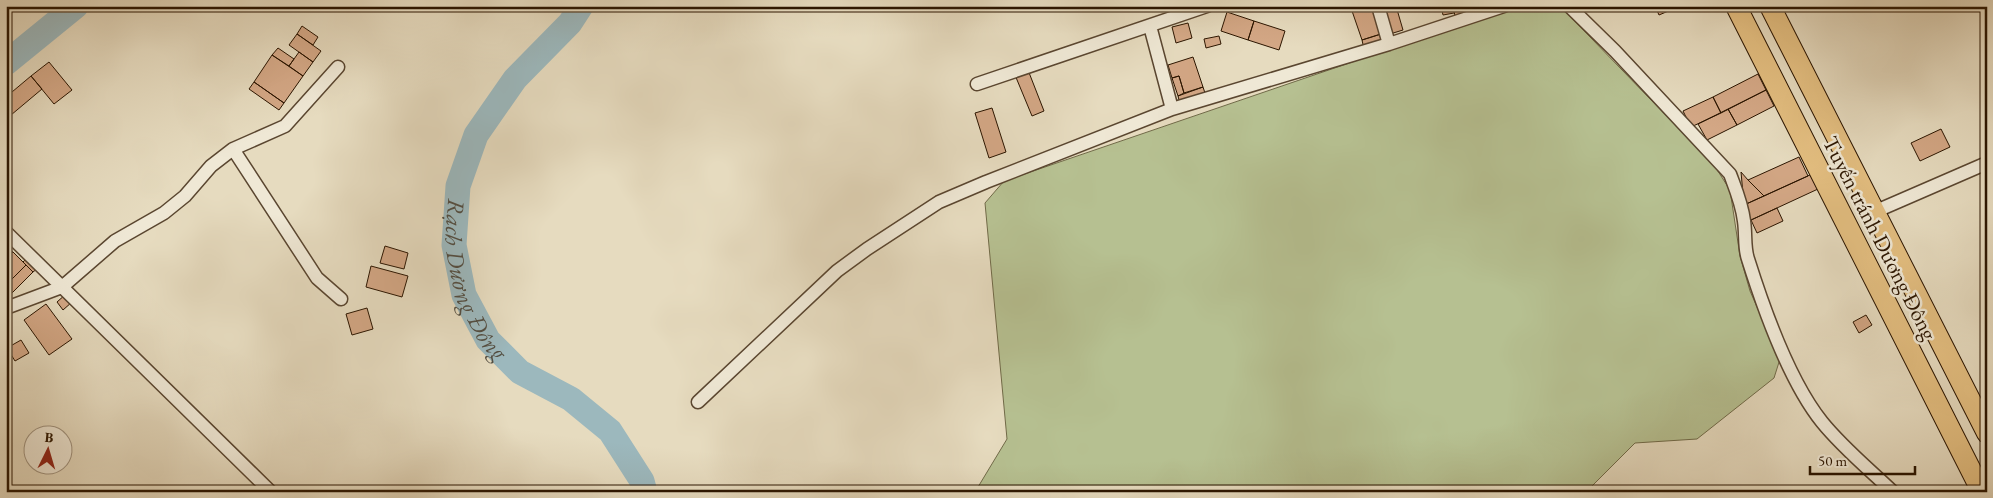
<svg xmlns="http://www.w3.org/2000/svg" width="1993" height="498" font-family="'EB Garamond',serif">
<rect width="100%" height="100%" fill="#e6dbbf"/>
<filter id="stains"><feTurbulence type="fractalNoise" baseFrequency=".004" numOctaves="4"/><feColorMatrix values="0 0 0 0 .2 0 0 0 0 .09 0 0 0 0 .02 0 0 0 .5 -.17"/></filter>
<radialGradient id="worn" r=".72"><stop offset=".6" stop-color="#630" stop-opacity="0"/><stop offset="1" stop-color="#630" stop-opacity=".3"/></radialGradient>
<path fill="#b6c091" stroke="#706a48" d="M1516 6H1560L1714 165 1730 190 1740 256 1750 291 1780 359 1774 378 1697 439 1635 443 1586 492H975L1007 439 985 203 1004 181Z"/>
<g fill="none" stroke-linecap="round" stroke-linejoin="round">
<g stroke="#9cb8bd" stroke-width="25">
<path id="s1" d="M581 6 570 23 515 79 476 135 458 186 454 245 464 295 488 340 520 372 571 399 610 431 642 481 645 492"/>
<path d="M6 63 76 6"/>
</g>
</g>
<path fill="#d3a785" stroke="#2b1500" d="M1356 6H1371L1381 34 1362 40 1351 8Z
M1381 6H1396L1403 30 1390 34Z
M1441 6H1453L1454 13 1443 15Z
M1453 6H1482L1484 10 1455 16Z
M1655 6H1680L1659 15Z
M1227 12 1254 21 1248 40 1221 31Z
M1254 21 1285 31 1279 50 1248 40Z
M1188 23 1192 38 1176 43 1172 27Z
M302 26 318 37 313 45 297 34Z
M297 34 321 51 313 62 289 45Z
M1381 34 1383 43 1364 49 1362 40Z
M1219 36 1221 44 1206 48 1204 39Z
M278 48 294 59 289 66 272 55Z
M299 52 313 62 303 76 289 66Z
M272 55 303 76 284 103 254 82Z
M1193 57 1203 87 1184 93 1179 76 1172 78 1168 65Z
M49 62 72 90 54 104 31 76Z
M1028 70 1044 111 1032 116 1015 75Z
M1758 74 1766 90 1721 113 1713 97Z
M31 76 42 89 11 115 6 109V97Z
M1179 76 1184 93 1178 96 1172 78Z
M254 82 284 103 279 110 249 89Z
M1203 87 1206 96 1180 104 1178 96Z
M1766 90 1774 106 1737 125 1728 109Z
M1713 97 1721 113 1691 127 1683 111Z
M992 108 1006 152 989 158 975 113Z
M1728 109 1737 125 1707 140 1698 124Z
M1941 129 1950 147 1920 161 1911 143Z
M1799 157 1808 176 1764 196 1748 180Z
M1741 172 1748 180 1764 196 1744 205Z
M1812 174 1818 189 1751 220 1744 205Z
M1777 208 1783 221 1757 233 1751 220Z
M6 245 13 252 6 259Z
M385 246 408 253 404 269 380 263Z
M13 252 26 265 6 285V259Z
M27 258 38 268 33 272 23 262Z
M26 265 33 272 12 293 6 288V285Z
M371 266 408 276 402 297 366 287Z
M66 294 72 302 63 310 57 302Z
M46 304 72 339 49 355 24 320Z
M367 308 373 329 352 335 346 314Z
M1866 315 1872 325 1859 333 1853 322Z
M21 340 29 353 15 361 7 348Z"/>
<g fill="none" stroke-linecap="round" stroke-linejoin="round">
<defs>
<path id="street" d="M1378 6 1389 44
M1569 6 1615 51 1730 174C1736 190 1742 204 1744 221 1746 234 1744 248 1748 259 1764 310 1789 381 1822 422 1843 448 1869 469 1893 492
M1150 26 1172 109
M977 84 1207 6
M233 149 317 278 341 299
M1874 212 1987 163
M6 232 271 492
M6 308 62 287 115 241 164 213 185 196 211 166 233 149 285 126 338 67
M698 402 837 271 867 249 939 202 986 182 1172 109 1389 44 1504 6"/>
<path id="primary" d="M1736 6 1982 492
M1770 6 1987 433"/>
</defs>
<use href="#street" stroke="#5a4630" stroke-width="15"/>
<use href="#primary" stroke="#2b1500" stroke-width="22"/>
<use href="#street" stroke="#efe8d5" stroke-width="12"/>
<use href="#primary" stroke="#e3be80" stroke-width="20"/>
</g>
<g text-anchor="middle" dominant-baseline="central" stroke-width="5" stroke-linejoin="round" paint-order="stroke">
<g font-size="22" fill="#2b1500" stroke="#efe8d5">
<text transform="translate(1880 238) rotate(63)">Tuyến tránh Dương Đông</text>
</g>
<g font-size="24" font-style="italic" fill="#534e42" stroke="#efe8d5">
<text stroke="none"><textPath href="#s1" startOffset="319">Rạch Dương Đông</textPath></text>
</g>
</g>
<rect width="1993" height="498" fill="none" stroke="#e6dbbf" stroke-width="25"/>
<rect x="8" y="8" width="1978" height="483" fill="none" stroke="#2b1500" stroke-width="2.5"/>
<rect x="12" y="12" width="1968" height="473" fill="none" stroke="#2b1500"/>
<g transform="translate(48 450) rotate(5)"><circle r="24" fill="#efe8d5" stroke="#a19480"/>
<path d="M0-4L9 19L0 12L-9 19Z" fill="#8f2418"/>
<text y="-8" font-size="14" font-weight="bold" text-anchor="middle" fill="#2b1500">B</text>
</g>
<path d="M1810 466v8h105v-8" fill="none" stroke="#2b1500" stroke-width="2.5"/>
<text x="1818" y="466" font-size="15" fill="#2b1500" stroke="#efe8d5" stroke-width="4" paint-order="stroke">50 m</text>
<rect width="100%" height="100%" filter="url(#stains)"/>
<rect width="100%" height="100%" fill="url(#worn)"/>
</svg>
